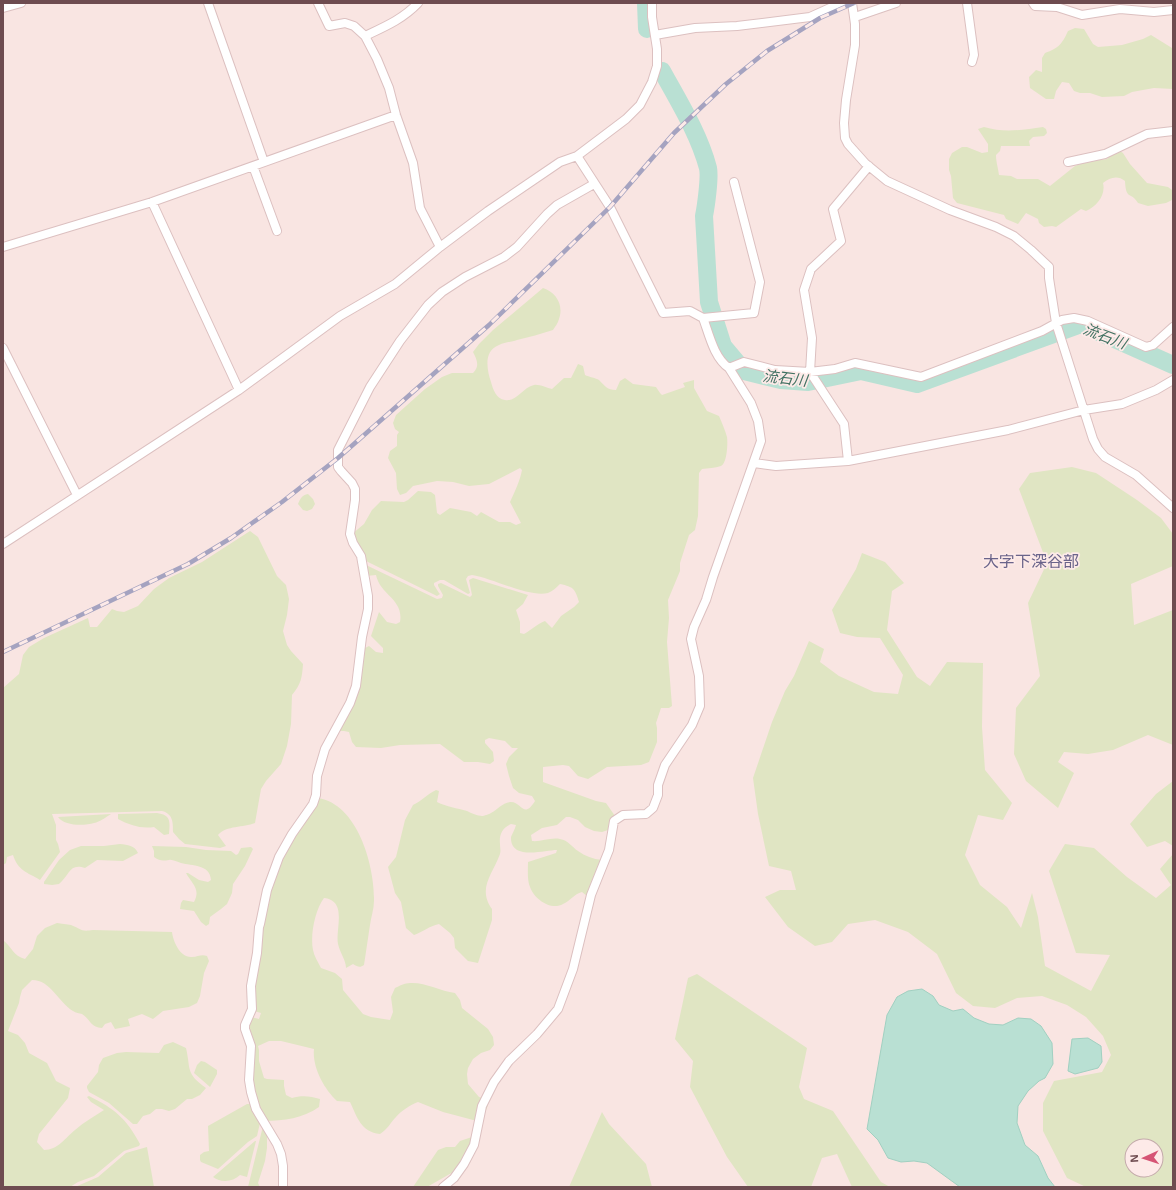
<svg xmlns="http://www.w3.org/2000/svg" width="1176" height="1190" font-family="Helvetica,'Noto Sans JP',sans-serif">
<rect width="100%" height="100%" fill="#f9e5e2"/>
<path fill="#e0e5c3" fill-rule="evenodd" d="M1075 28 1084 29 1093 44 1098 47 1122 45 1143 39 1151 35 1172 48 1173 42V89L1154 88 1132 92 1124 96 1102 97 1090 93H1080L1074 91 1069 83 1062 82 1056 91 1054 99H1046L1030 88 1029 77 1036 70 1042 72V58L1045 53C1059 48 1062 44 1068 31Z
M984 127C1004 133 1022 130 1043 127L1046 129 1047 133 1044 136 1033 137 1029 141 1030 146H1001L1000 151 996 155C996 162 998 167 999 175L1011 176 1017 179H1038L1050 186 1075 166 1086 162 1107 159 1115 151H1120L1123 153 1130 164 1147 183 1168 187 1172 190V200L1166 203 1148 206 1138 203C1131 191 1126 201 1125 181 1118 175 1110 177 1103 183 1106 195 1097 206 1086 211L1081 209 1056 227 1052 226 1044 227 1039 223 1038 219 1026 213 1018 224 1006 219 1004 215 957 203 953 198 951 176 949 170V159L952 153 962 147H967L982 153 988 152V144L978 129Z
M543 288C556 292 564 305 559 319 558 323 555 327 553 330 541 334 529 337 517 340 512 342 505 342 499 345 483 351 487 370 491 382 493 389 496 399 505 400 517 402 523 387 534 385 539 384 547 388 552 389L564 378H571L578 364 583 366 585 375C589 377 596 378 599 380 605 386 607 390 616 390L620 381 625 378 633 384 656 387 660 393 662 395 685 387 683 383 694 380V388L707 411 719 416C722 423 725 430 727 437 728 443 727 464 721 466 715 468 708 468 702 469L699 473 698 516 695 530 689 535 680 563V571L668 600 669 618 667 642 672 706 669 708H661L656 723 657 728V742L649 762 641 765 607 767 588 779 578 776 569 766 563 765 543 767V782L596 801 606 803 615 816 611 829 602 832 594 831 585 827 578 820 570 817H566L557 825 542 828 531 835 532 841C541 842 551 837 560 839 568 840 572 847 578 851 585 856 593 859 602 860L587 896 582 892C574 894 570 901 563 904 551 911 534 899 530 887 527 880 528 870 528 862L556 853 557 850C545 850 510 861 511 837 512 834 515 829 516 825L511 824C502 828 499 835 500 844 500 848 501 850 500 854 493 874 477 888 492 909V920L478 963 468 961 455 948 454 938 450 933 439 924C429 926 423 932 414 935L406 928 401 902 395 893 388 867 396 857 405 820 413 805C422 801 427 794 436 790L439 791 437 802C447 807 457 808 467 811 471 813 478 816 482 816 484 816 489 814 491 813 497 810 502 803 510 802 522 801 523 820 535 801L532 796 519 793 513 788 509 776 506 764 509 757 518 748H512L505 741 489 738 485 740V743L493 752 494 761 490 764 478 762H464L440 744 400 745 381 748 356 747 352 742 349 732 344 731H340L339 726 349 709 363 649 369 646 376 652 383 653V648L371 636 379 612 387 622 396 624 400 622C404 599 380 595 376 575L366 576V565L437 599 442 598 443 595 438 586V584L441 583 470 597 472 595 469 580 473 578 528 595 523 604 516 610 520 622V633L524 634C531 630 537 624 545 621L552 628 561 616 574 607 579 602C575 589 574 587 560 584 556 588 553 591 548 593 530 598 492 578 472 575L468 576 466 579 470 593 468 594 444 580H440L434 583V585L439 593 440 594 437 596 368 562 365 560 352 534 364 524 372 510 381 501 404 502 408 500 418 491 431 492 435 495 437 513 440 515 450 508 471 512 477 516 481 512 499 522H510L516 525 521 523 510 502C515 491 520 481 522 470L520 468 489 484 469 486 453 482 437 481 413 486 406 493 400 495 397 489 396 473 388 458 390 451 397 446V435L399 432 395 429 393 423 396 415 425 389 442 377 452 373H473C480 366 477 360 473 352L479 344 493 330Z
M1072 467 1096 473 1137 500 1161 518 1173 534V566L1131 584 1134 625 1173 610V745L1148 735 1113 750 1088 754 1064 752 1058 762 1074 773 1058 808 1026 781 1014 754 1016 708 1040 676 1028 603 1047 563 1019 489 1030 473Z
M308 494 313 499 315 504 312 509 307 511 303 510 298 504C300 499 302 495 308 494Z
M250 531 258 537 277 576 286 585 289 599 287 615 283 631 287 645 291 651 303 664C302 678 301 684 292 695L291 724 287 746 281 764 266 781 261 789 255 823C243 828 227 825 218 835L226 846 220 848 185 844 179 839 173 832C173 822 173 814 162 811L52 814 56 825V840L58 844 60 852 40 880C27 872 18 871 13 855L7 857 6 863 3 865V688L19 674 23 655 29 647 44 638 88 618 90 627H97L112 609 117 611 124 612 138 606 154 589 169 578 202 562Z
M862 553 885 562 904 583 892 591 887 630 917 677 930 686 947 662 983 663 982 727 985 770 1012 803 1003 820 978 815 965 855 980 885 1007 907 1021 928 1032 893 1038 917 1045 966 1091 991 1110 955 1076 953 1049 871 1065 844 1094 848 1127 877 1156 898 1171 885 1160 869 1173 854V1187H1086L1067 1178 1043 1131V1103L1054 1081 1102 1072 1111 1055 1103 1036 1086 1017 1067 1005 1042 996 1017 998 995 1008 973 1006 956 993 937 954 908 932 875 920 848 924 832 942 815 946 788 927 765 897 780 890H796L791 871 769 866 758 814 753 778 772 722 785 691 794 676 809 641 824 649 820 662 839 676 874 692 898 694 903 675 880 638 857 637 840 633 832 610 856 569ZM1132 1146H1156V1170H1132Z
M1173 781V846L1165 841 1147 847 1130 824 1156 794Z
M318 798C358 804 375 867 374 901 374 909 371 917 370 925 368 938 366 952 364 965 360 968 358 967 353 964L346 968C346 960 340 953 338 944 335 929 348 901 324 898 315 910 310 935 313 950 314 956 318 962 321 968L335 973 342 979 343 990 363 1014 371 1017 390 1020 393 1012 391 997 395 988C399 986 405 983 410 983 425 982 440 991 455 993L460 1000 462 1008 488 1029 493 1037 494 1045 490 1050 481 1053 473 1059 468 1068 467 1074 468 1084 479 1097 488 1100C489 1109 483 1115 477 1121L443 1112 418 1102C410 1105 401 1111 396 1117 390 1123 388 1129 380 1134 361 1132 357 1117 350 1102L337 1101C324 1089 312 1067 314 1049L281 1041H269L258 1046 259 1050V1061L264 1078 267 1079 284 1080V1086L286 1095 292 1098C301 1095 311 1096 320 1099L319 1107C304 1118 283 1121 265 1121L254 1099 248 1031 251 1017 259 1019 261 1013 254 1011 255 975 269 890 280 858Z
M157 813C171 815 170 821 169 834L164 835 154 827C141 829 129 825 118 819V814Z
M111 814C106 817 100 822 94 823 84 826 64 826 58 817Z
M120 844C128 845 134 845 138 853L123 861 97 860 85 868C69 863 70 875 59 884L52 885 44 884V882L59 860 70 850 81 846H104Z
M152 846 186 847 206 850 231 851 236 855 238 854 241 848 251 847 253 849 245 866 233 884 232 893 227 904 221 909 210 917 209 924 206 926 201 922 194 911 180 909 181 903 183 900 194 902C201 889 192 884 186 873H188L199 880 208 882 211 880C210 864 192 866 181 863 177 862 172 859 169 860 162 861 160 861 154 857V851Z
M57 923C61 924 67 924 71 925 82 929 80 932 93 930L172 932C173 941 180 958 192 957 198 957 201 954 207 956L209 961 204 973 200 996 197 1003 189 1007 163 1011 153 1019 142 1014 128 1019 130 1026 115 1029 111 1022 105 1024 102 1028C90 1027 91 1020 82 1014 79 1013 76 1013 73 1011 58 1002 51 980 32 980L22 990 20 997 19 1003 8 1031 18 1035 25 1043 29 1053 47 1063 56 1081 70 1088 68 1098 39 1134 37 1142 44 1150C58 1150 65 1138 75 1130 84 1122 95 1116 104 1110L91 1102 87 1097 89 1096C115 1109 126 1118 140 1144L139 1146 124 1151 94 1176 78 1182 70 1187H3V940C12 947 13 956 25 959L33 949 37 936 45 928Z
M697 974 807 1048 799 1087 804 1099 833 1111 881 1182 890 1187H852L837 1154 822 1158 811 1187H748L727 1157 690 1087 693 1061 675 1039 688 978Z
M173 1042 186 1048C191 1069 185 1073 206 1088L200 1095 192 1099H187L175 1109 169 1111 162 1109H156L150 1114 143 1116 137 1124H133L109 1103 89 1092 87 1088V1086L98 1072 99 1065 103 1058 117 1053 126 1052 159 1053 164 1045Z
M201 1061 205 1062 217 1070V1074L210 1087 194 1073 197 1065Z
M247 1104H251L260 1123 257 1136 248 1142 218 1169 201 1162 200 1160V1155L204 1152 209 1151 208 1126Z
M602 1112 609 1124 646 1164 652 1187H569Z
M263 1126 267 1132V1148L265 1161 258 1183 260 1187H248Z
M475 1136 476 1143 455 1171 427 1187H413L438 1150 446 1147H455L460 1141Z
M255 1141H256L247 1177 240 1175C233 1182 221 1183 213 1177Z
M147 1147 154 1187H75L98 1177 126 1153Z"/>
<path fill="#b9e0d3" stroke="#a1d0c1" d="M922 989 933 996 939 1005 953 1011 963 1009 974 1018 989 1024 1003 1025 1018 1018 1031 1019 1041 1026 1052 1043 1053 1064 1045 1078 1039 1081 1028 1091 1018 1106 1017 1123 1025 1145 1038 1156 1048 1178 1055 1187H960L927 1163 914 1161 901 1162 888 1158 878 1140 867 1129 887 1015 897 997 908 991Z
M1088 1038 1101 1046 1102 1062 1098 1068 1075 1074 1068 1071 1072 1039Z"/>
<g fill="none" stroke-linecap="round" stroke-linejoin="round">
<path stroke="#b9e0d3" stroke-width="18" d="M646 3 647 29
M662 71C679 102 699 134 708 168 710 177 706 206 704 216L709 302 723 346 744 371 781 380 808 382 861 371 917 384 1081 324 1173 365"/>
<defs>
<path id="street" d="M208 3 264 162
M318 3 329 26 345 23 354 26 365 36 377 59 389 88 396 115 413 163 420 208 440 247
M852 3 855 24V45L846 100 844 123 845 138 848 144 865 163 887 181 950 210 996 227 1014 236 1031 250 1049 267V278L1056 323 1093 439 1098 449 1105 457 1136 475 1173 508
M967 3 974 55 972 62
M1033 3 1035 6 1057 7 1082 15 1120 9 1154 12 1173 10
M3 8 21 3
M855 17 896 3
M655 35 695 28 737 26 810 17 841 3
M365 36C384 27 403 19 418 3
M1068 162 1105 154 1147 134 1173 131
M253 166 277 231
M152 202 239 390
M3 247 152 202 396 115
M703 318 754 313 760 282 734 182
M3 348 77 495
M729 368 744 362 775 370 810 372 835 369 855 363 921 377 1042 331 1062 320 1074 318 1088 321 1146 347 1153 345 1173 327
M848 461 844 424 810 372 812 338 804 290 811 269 841 241 833 209 869 166
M754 463 776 466 848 461 1008 430 1084 410 1122 404 1156 390 1173 380
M3 544 239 390 340 316 395 284 440 247 488 211 560 162 577 156 626 119 640 105 652 82 657 66V49L652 17V3
M283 1187V1166L281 1154 277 1144 256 1109 251 1092 249 1080 251 1046 245 1029V1025L252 1009 251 986 257 953 259 927 260 924 267 890 279 857 292 834 313 804 316 795 317 776 325 749 350 703 356 686 362 637 368 609V596L361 556 353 543 350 534 355 500V489L352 483 341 471 338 467V450L370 387 400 341 428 305 442 292 465 277 504 257 517 247 547 214 557 205 594 184
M443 1187 454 1178 464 1164 474 1145 482 1106 494 1082 509 1061 537 1034 558 1009 573 969 591 895 609 850 614 821 623 815 646 814 653 808 658 795V785L665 765 692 725 700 706 699 676 691 639 694 627 706 600 713 577 761 441 758 421 751 403 729 368C714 358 709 334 703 318L690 311 663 313 610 207 577 156"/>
</defs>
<use href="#street" stroke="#dcc0c0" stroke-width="10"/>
<use href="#street" stroke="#fff" stroke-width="8"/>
<defs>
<path id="rail" d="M3 652 188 564 231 538 282 502 338 458 489 325 610 207 674 133 726 84 767 51 820 18 854 3"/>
</defs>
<use href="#rail" stroke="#a5a3c0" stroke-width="4.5"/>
<use href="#rail" stroke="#fdeae8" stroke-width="3" stroke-dasharray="9" stroke-linecap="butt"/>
</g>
<g text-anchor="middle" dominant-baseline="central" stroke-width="3.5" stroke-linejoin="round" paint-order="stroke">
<g font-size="15" font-style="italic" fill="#427263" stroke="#fdeae8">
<text transform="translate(1105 336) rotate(21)">流石川</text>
<text transform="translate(785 378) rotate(7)">流石川</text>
</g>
<g font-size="16" fill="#6a648a" stroke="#fdeae8">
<text x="1031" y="561">大字下深谷部</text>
</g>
</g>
<rect width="1176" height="1190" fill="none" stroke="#6e4c50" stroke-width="8"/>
<g transform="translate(1144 1158) rotate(267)"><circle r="19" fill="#fdeae8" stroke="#c4abab"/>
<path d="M0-3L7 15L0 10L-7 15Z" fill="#d65475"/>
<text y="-6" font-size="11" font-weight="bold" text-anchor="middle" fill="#6e4c50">N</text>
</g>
</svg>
